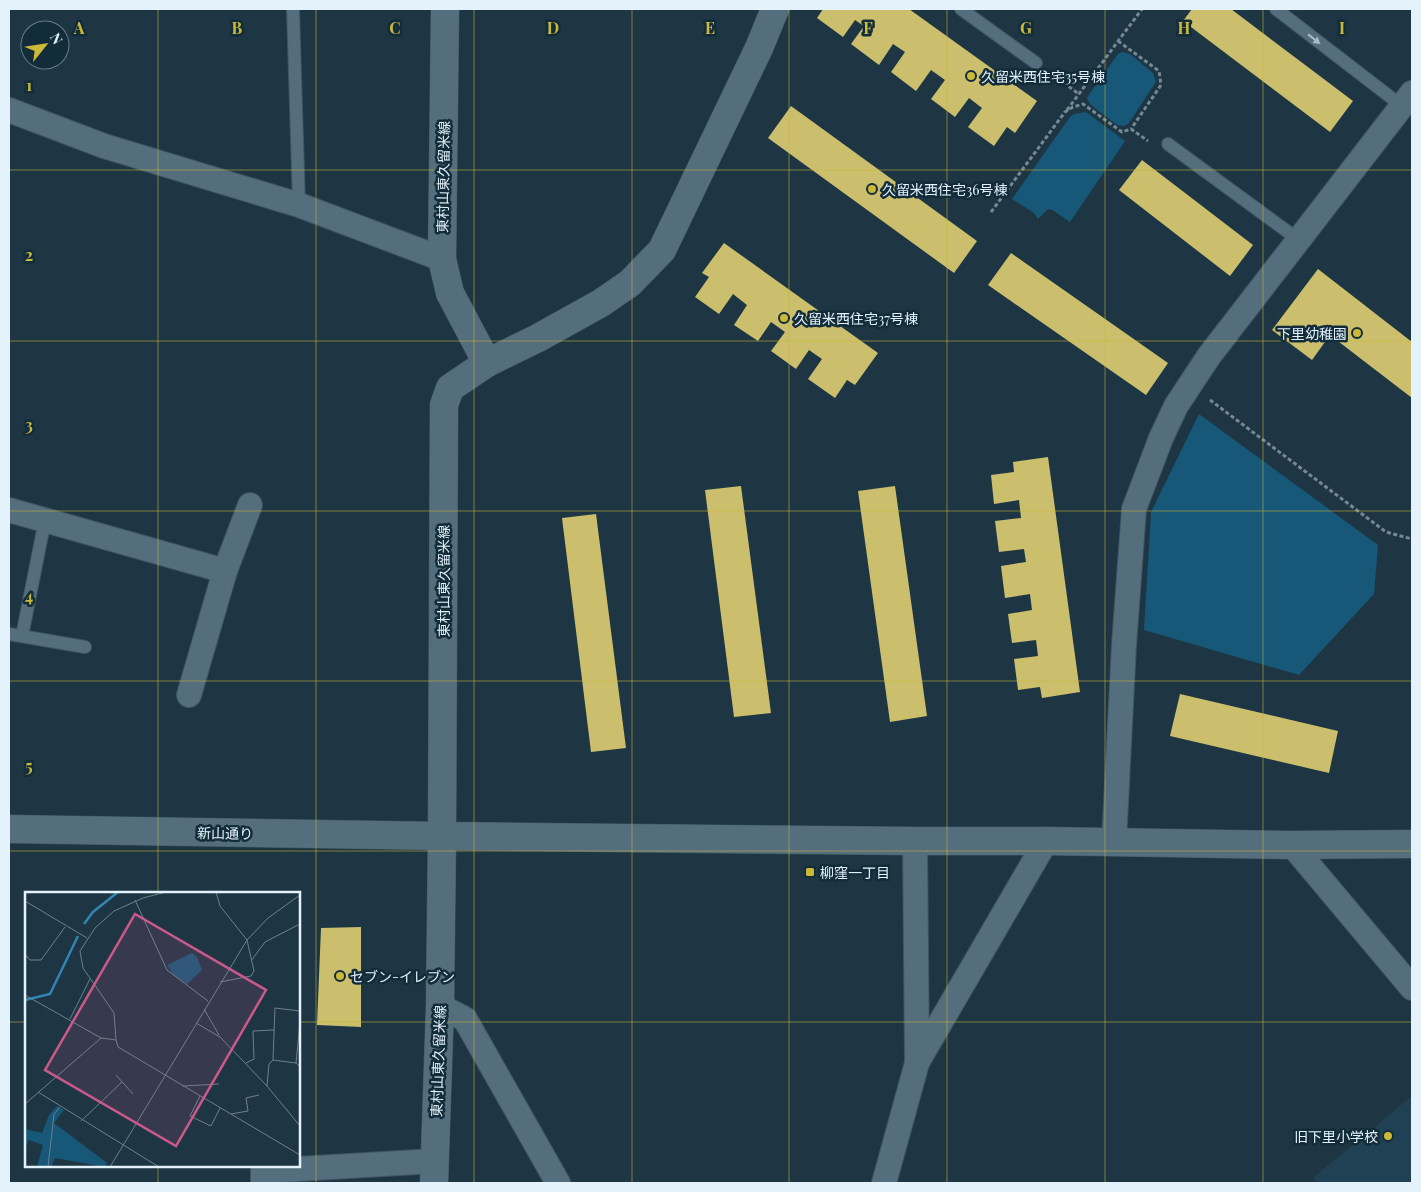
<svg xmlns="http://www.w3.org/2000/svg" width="1421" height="1192" font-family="'Playfair Display','Noto Sans JP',serif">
<rect width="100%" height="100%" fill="#1e3644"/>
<path fill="#204053" d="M1412 1096V1183H1317L1314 1177Z"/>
<path fill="#175777" d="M1122 52 1130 54 1153 73 1156 82 1129 123 1124 126 1117 125 1091 105 1087 99 1088 96 1118 54Z
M1086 112 1125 141 1070 222 1051 209 1047 210 1038 219 1034 213 1012 199 1070 117 1074 114Z
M1199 414 1378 545 1374 594 1299 675 1144 630 1151 512Z"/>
<path fill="#cbbf6d" d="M823 9H909L1037 101 1015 133 1007 127 994 146 968 127 982 108 969 98 955 117 931 99 945 80 931 70 916 91 891 72 905 52 893 44 879 65 851 44 864 26 855 20 843 37 817 18Z
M1192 9H1231L1353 101 1330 132 1183 21Z
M791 106 977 241 954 273 768 138Z
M1142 160 1253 245 1230 276 1119 190Z
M724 243 878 353 855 385 847 380 835 398 808 379 822 359 809 350 796 369 771 351 785 332 771 322 758 341 734 325 747 305 733 294 719 314 695 297 709 277 702 273Z
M1011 253 1168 363 1146 395 988 285Z
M1318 269 1412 342V398L1330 335 1312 360 1272 330Z
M1048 457 1080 692 1042 698 1040 687 1018 690 1014 659 1038 656 1036 640 1012 643 1008 614 1032 610 1030 594 1005 598 1001 566 1026 562 1024 549 999 552 995 521 1021 518 1019 500 994 504 991 475 1014 472 1013 462Z
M741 486 771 713 734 717 705 490Z
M895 486 927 716 890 722 858 491Z
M596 514 626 748 591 752 562 518Z
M1180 694 1338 731 1329 773 1170 736Z
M361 927V1027L317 1025 321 928Z"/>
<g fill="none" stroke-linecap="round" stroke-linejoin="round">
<defs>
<path id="service" d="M293 9 299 205
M961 9 1036 63
M1276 9 1402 106
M1168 144 1299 240
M9 634 85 647
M22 636 45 520"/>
<path id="minor" d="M9 110 104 146 299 205 442 259
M9 510 225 571
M189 695 225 571 250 505
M1114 842 1124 645 1134 509 1161 438 1176 406 1209 356 1412 93
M1292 845 1412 988
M440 1006 465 1019 558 1183
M918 1061 1046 841
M263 1183V1171L435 1161
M884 1183 917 1063 915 841"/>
<path id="tertiary" d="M487 363 538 338 601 303 630 283 662 250 759 48 775 9
M9 829 442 836 915 841H1046L1292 845 1412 844"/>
<path id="secondary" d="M434 1183 440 1006 442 836 444 405 450 388 487 363 450 293 442 259 445 9"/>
</defs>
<use href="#service" stroke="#3f5460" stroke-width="14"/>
<use href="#minor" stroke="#3f5460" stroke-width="26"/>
<use href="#tertiary" stroke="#3f5460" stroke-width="29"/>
<use href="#secondary" stroke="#3f5460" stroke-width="29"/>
<path stroke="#758995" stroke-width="3" stroke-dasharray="4 2.5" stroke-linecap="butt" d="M1118 41 1159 71 1161 85 1131 129
M1053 75 1079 94
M1067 110 1142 9
M991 212 1065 112 1073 107 1083 104 1122 132 1131 129 1148 141
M1210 400 1386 532 1412 539"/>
<use href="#service" stroke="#546e7e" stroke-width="12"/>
<use href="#minor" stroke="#546e7e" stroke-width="24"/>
<use href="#tertiary" stroke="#546e7e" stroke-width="28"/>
<use href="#secondary" stroke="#546e7e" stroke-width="28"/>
</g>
<defs><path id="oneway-solid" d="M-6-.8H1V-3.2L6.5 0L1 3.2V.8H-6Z" transform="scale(1.25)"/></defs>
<use fill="#aabdc9" href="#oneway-solid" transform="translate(1314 39) rotate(38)"/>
<path fill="none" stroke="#ccb938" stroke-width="1" stroke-opacity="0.55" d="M158 9V893M316 9V1183M474 9V1183M632 9V1183M789 9V1183M947 9V1183M1105 9V1183M1263 9V1183M9 170H1412M9 341H1412M9 511H1412M9 681H1412M9 851H1412M9 1022H26M299 1022H1412M158 1166V1183"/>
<g fill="#ccb938" stroke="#132c3a" stroke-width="2">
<circle cx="971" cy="76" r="5"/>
<circle cx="872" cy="189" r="5"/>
<circle cx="784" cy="318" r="5"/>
<circle cx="1357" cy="333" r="5"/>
<rect x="805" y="867" width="10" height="10" rx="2.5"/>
<circle cx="340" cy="976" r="5"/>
<circle cx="1388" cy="1136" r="5"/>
</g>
<g text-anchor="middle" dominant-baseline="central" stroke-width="5" stroke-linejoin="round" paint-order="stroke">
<g font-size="14" fill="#e3f2fb" stroke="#132c3a" text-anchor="start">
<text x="981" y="76">久留米西住宅35号棟</text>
<text x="882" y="189">久留米西住宅36号棟</text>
<text x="794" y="318">久留米西住宅37号棟</text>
<text x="1347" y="333" text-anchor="end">下里幼稚園</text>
<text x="820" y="872">柳窪一丁目</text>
<text x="350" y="976">セブン-イレブン</text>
<text x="1378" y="1136" text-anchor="end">旧下里小学校</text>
</g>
<g font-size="14" fill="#e3f2fb" stroke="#132c3a">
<text transform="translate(443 177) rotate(-89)">東村山東久留米線</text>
<text transform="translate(443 581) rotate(-90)">東村山東久留米線</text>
<text transform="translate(225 833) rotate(1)">新山通り</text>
<text transform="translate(438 1061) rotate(-88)">東村山東久留米線</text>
</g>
</g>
<g transform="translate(25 892)">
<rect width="275" height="275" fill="#1e3644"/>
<path d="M167 61 172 65 177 78 162 92 149 84 142 73ZM32 214 39 218 29 231 82 271 80 275 30 266 26 275H12L18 253 4 248 0 254V237L17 241 24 223Z" fill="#175777"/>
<path fill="none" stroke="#3085b1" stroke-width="2.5" d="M59 32 68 20 93 0M0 108 25 102 53 44"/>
<path fill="none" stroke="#6d818d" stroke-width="1" d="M191 0 195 14 222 48 229 79 226 84 195 90M110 8 142 78 183 109M0 9 62 46M0 62 5 68H16L40 35M226 69 240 50 275 32M0 103 76 146 91 148 93 155 275 263M179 117 194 143M45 127 65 87M171 131 195 145 242 194 275 234M91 148 89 121 58 76 55 59 70 36 89 19 118 6 141 0M248 168 250 116 275 119M221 171 229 167 228 139 249 138M271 171 275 130M91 183 108 202M158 194 194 192M242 194 244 172 248 168 271 171 275 175M13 200 134 275M175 204 165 224 186 234 195 216M0 212 76 146M206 222 223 219 221 206 234 203M56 229 97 190M23 275 29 222 35 215M85 275 222 48 243 26 275 3"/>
<path fill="#cc598b" fill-opacity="0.15" stroke="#cc598b" stroke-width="2.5" d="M110 22 241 98 151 254 20 178Z"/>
<rect width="275" height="275" fill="none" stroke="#e3f2fb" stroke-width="2.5"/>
</g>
<g font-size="16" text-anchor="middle" font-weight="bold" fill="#ccb938" stroke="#132c3a" stroke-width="5" stroke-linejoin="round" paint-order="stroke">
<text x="79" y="34">A</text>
<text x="237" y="34">B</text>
<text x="395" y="34">C</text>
<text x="553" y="34">D</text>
<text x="710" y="34">E</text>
<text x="868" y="34">F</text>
<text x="1026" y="34">G</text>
<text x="1184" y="34">H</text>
<text x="1342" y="34">I</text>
<text x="29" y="91">1</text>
<text x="29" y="261">2</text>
<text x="29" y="431">3</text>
<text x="29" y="602">4</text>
<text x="29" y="772">5</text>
</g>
<rect width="1421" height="1192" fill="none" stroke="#e3f2fb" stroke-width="20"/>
<g transform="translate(45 45) rotate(60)"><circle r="24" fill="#132c3a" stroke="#667b87"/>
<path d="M0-4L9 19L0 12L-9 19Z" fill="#ccb938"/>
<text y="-8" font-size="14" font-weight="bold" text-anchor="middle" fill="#e3f2fb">N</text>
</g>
</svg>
